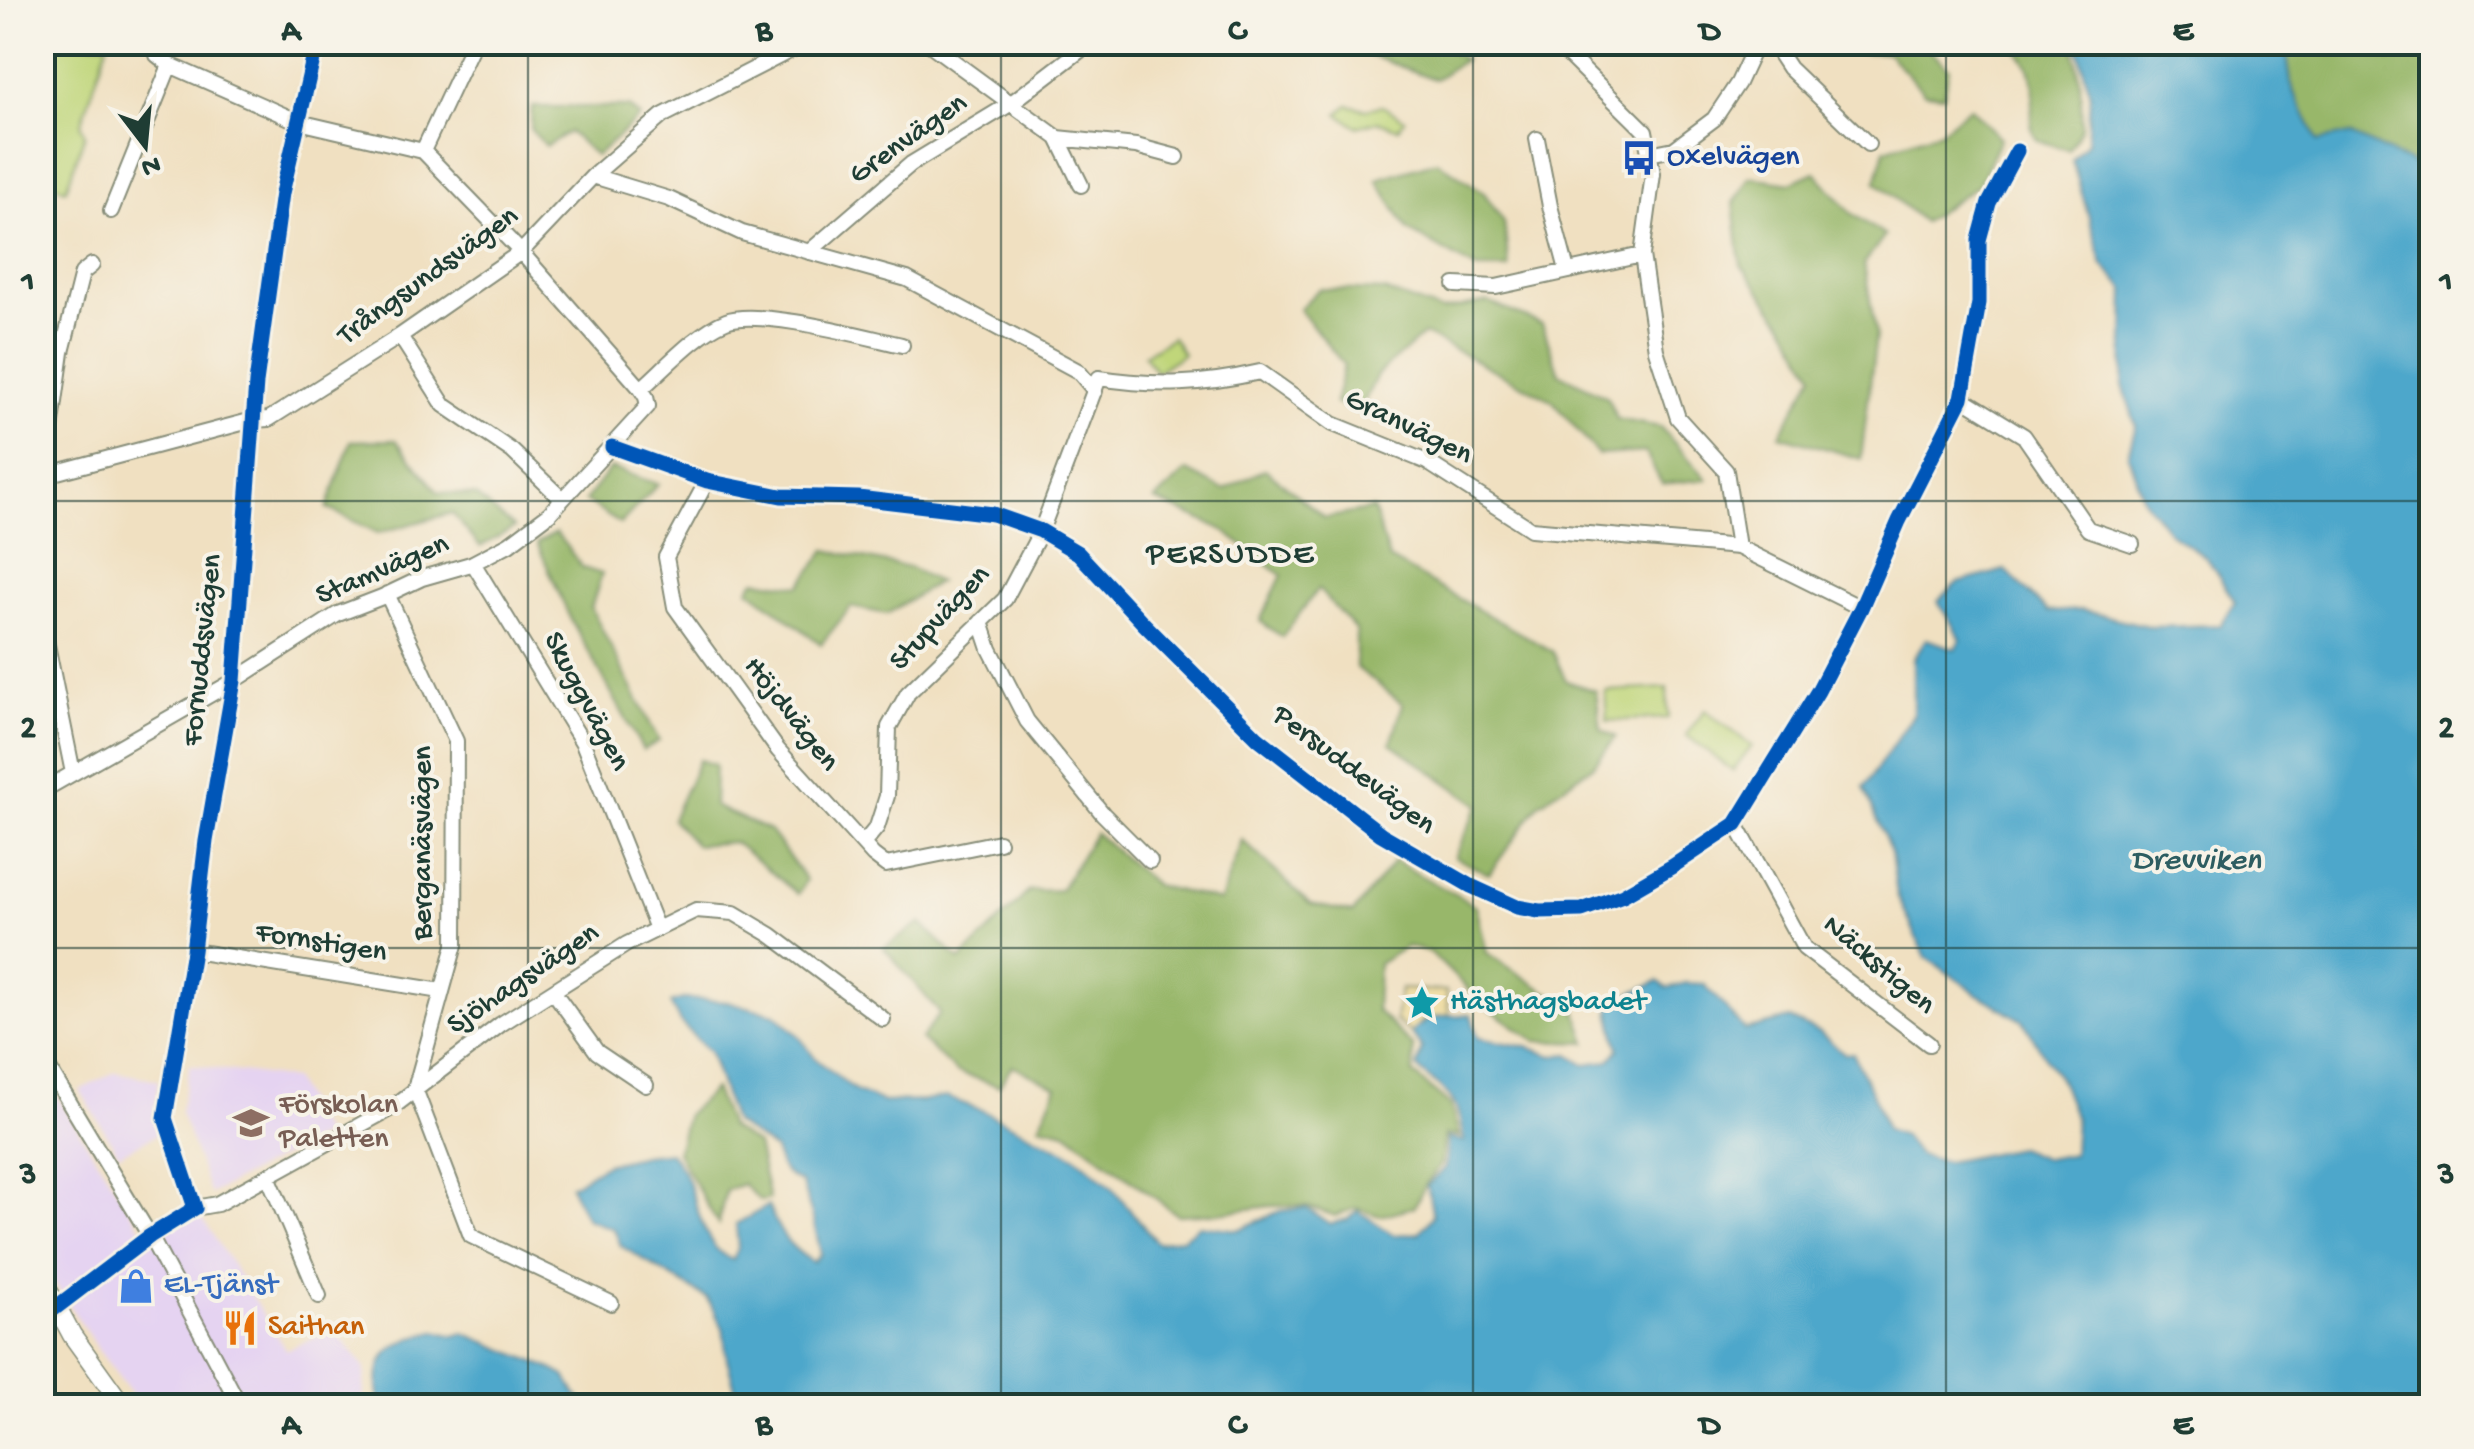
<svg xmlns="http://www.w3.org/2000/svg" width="2474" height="1449" font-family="'Gochi Hand',sans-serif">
<rect width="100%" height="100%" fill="#f7f3e8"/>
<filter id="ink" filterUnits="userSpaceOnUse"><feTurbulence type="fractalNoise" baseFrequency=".01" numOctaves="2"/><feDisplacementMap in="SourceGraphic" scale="20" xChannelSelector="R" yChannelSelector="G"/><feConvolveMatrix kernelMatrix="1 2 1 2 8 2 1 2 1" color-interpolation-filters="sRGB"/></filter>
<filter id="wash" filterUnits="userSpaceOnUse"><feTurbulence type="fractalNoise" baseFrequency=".0048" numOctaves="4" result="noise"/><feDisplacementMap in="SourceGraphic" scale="40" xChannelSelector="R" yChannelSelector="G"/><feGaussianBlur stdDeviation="2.25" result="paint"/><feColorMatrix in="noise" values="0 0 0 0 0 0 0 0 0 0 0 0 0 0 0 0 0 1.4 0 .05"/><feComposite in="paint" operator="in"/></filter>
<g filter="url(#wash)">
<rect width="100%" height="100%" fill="#f0e0c1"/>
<path fill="#e5d3f1" d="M190 1065 293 1079 324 1135 210 1194 180 1112Z
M115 1072 158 1080 155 1111 158 1134 119 1154 80 1090Z
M54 1092 148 1239 196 1208 286 1350 335 1329 365 1368 363 1406H141L99 1351 43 1265 42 1098Z"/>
<path fill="#c0d67a" stroke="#708a57" stroke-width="2.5" d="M42 43H108L81 125 85 134 66 189 43 180Z
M1348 105 1365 109 1382 106 1405 119 1398 129 1378 121 1358 127 1338 114Z
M1172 337 1183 354 1156 372 1144 355Z
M1667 688 1668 718 1607 721 1605 691Z
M1705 710 1752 746 1733 771 1686 735Z"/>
<path fill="#98b76a" stroke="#5c7a4f" stroke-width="2.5" d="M1320 43H1439L1464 60 1435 79 1355 50 1322 48Z
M1845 43H1923L1949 68 1944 95 1925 93 1888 53 1843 51Z
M2011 43H2073L2080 80 2082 127 2069 150 2037 140C2023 118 2039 99 2032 77 2029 64 2020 52 2011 43Z
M2285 43H2431V186L2427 171 2398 158 2318 141 2292 89Z
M532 107H629L640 117 596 156 569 132 546 146 531 130Z
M1970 107 2000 138 1979 184 1923 222 1876 182 1885 149 1941 131Z
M1437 161 1484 193 1504 222 1509 269H1476L1408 230 1377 179Z
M1815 172 1851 213 1885 236 1864 264 1876 335 1861 459 1780 435 1814 374 1785 324 1741 265 1734 203 1750 177 1791 183Z
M1319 289 1385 291 1441 311 1488 302 1542 324 1559 373 1607 397 1617 419 1660 427 1707 479 1662 484 1645 452 1598 455 1553 401 1424 334 1377 375 1359 413 1335 403 1344 365 1299 309Z
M396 440 438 492 476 496 514 528 480 547 452 513 378 533 327 508 351 441Z
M610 468 658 484 620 524 585 501Z
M1265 469 1325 518 1373 509 1389 559 1553 652 1566 681 1596 691 1601 729 1616 737 1594 765 1539 804 1489 874 1454 857 1479 805 1391 743 1403 704 1356 667V631L1318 589 1282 637 1260 621 1282 575 1220 528 1155 500 1187 471 1224 490Z
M556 533 583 568 602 574 591 608 659 741 643 750 570 618 537 543Z
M826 550 910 568 938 582 887 614 851 607 821 644 749 589 755 580 800 586Z
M699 760 715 765 714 806 770 831 806 880 798 894 734 842 696 845 672 819Z
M1095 833 1155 885 1220 901 1242 840 1310 904 1353 913 1394 861 1476 906 1487 953 1542 989 1576 1008 1587 1043 1536 1041 1484 1005 1431 953 1407 946 1378 964 1376 1010 1413 1047V1074L1451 1106 1459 1136 1445 1135 1441 1164 1426 1184 1414 1207 1380 1216 1356 1208 1335 1216 1306 1206H1270L1218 1213 1178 1215 1066 1131 1040 1125 1057 1087 1012 1065 999 1086 956 1072 921 1039 940 1013 884 948 921 923 960 961 1029 891 1060 890Z
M714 1089 729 1127 757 1145 769 1199 760 1201 743 1184 726 1190 718 1224 677 1152 687 1114Z"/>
<path fill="#eeda9e" stroke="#868c69" stroke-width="2.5" d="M1400 989 1446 991 1449 1015 1422 1021 1411 1033 1395 1021Z"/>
<path fill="#4da7cb" stroke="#367280" stroke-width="2.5" d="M2077 43H2285L2292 89 2318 141 2350 134 2427 171 2431 186V1406H740L727 1359 723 1328 708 1299 621 1246 614 1229 586 1219 570 1186 606 1164 643 1155 670 1152C676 1161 683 1170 687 1179 697 1205 704 1250 733 1260L738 1246 736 1224 768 1206C780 1233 787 1246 813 1262L821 1254 813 1218 801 1182C785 1177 777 1165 775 1150L733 1122 710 1053 680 1022 670 1003 683 999 706 1000 727 1002 775 1014 797 1034 817 1060 857 1092 883 1102 924 1101 946 1097 981 1110 1077 1157 1111 1186 1157 1243 1183 1238 1199 1225 1238 1230 1280 1211 1306 1208 1330 1224 1348 1219 1358 1211 1394 1235 1419 1233 1433 1216 1427 1186 1445 1168 1448 1138 1464 1141C1461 1126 1459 1106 1448 1095 1438 1084 1426 1078 1417 1067L1422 1048 1411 1033C1428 1014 1447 1015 1471 1015L1478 1038 1527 1047 1553 1056 1569 1054 1585 1064 1609 1061 1619 1049 1610 1011 1615 1001 1658 981 1667 988 1686 983 1704 984 1745 1030 1790 1019 1820 1033 1845 1054 1853 1053 1877 1104 1886 1130 1904 1136 1918 1155 1946 1162 2018 1148 2045 1159 2073 1154 2075 1118 2062 1084 2023 1021 1976 993 1926 957 1897 895 1891 852 1864 788 1913 715V659L1926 639 1956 649 1961 639 1938 601 1958 583 2005 570 2048 612 2081 610 2152 627 2221 625 2235 602 2207 558 2170 533 2143 499 2128 454 2136 426 2123 385 2125 289 2103 265 2072 160 2087 142 2090 95Z
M436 1331 454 1336 464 1333 552 1369 565 1376 584 1406H378C379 1395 377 1383 379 1373 382 1345 413 1337 436 1331Z"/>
</g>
<g filter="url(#ink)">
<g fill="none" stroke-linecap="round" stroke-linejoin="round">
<defs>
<path id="minor" d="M927 42 1058 138 1081 185
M1555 42 1645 131 1653 174 1642 255 1656 350 1678 418 1726 471 1738 547
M1772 42 1789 68 1868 144
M1058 138 1136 146 1177 157
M1537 139 1550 206 1567 270
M423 151 474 42
M1649 154 1674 149 1714 119 1738 83 1757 42
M593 176 669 199 742 233 907 279 1078 371 1095 391
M111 211 170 65
M809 252 911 164 1010 104 1091 42
M1455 285 1496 287 1642 255
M400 336 444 405 512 451 562 499
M641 389C665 368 696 333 726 321 758 308 865 337 902 345
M1962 398 2024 436 2088 529 2132 544
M612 447 707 481 781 496 858 498 993 514 1041 531 1078 553 1144 624 1258 738 1381 834 1471 886 1517 907 1539 911 1582 910 1623 895 1673 866 1736 824 1818 691 1861 608 1899 521 1962 398 1979 303V240L1989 203 2017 151
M42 472 52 423 62 352 82 273 92 265
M42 476 253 420 269 419 400 336 521 252 593 176 662 116 807 42
M707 481 666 557 675 607 778 750 873 855 886 865 999 842
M473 563 583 743 657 929
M387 594 456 741 455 945 415 1089 471 1236 611 1303
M42 620 73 773
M981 622 990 649 1027 721 1103 814 1150 861
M42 791 234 681 338 614 382 597 422 578 471 564 509 544 549 514 648 406 646 397 641 389 521 252 423 151 299 122 170 65 157 55
M1736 824 1804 948 1929 1044
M863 844 877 827 887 796 889 727 908 693 1005 599 1041 531 1099 378C1157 387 1203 385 1260 372L1333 424 1427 462 1531 529 1738 547 1861 608
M193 951 441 991
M553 991 597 1052 646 1085
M42 1057 150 1236 240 1406
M268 1176 319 1296
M195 1208 217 1204 393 1107 501 1024 627 944 696 910 734 913 771 935 883 1019
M42 1318 150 1236 195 1208 165 1118 193 951 206 841 234 681 256 383 282 193 317 42"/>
<path id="major" d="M42 1279 72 1335 123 1406"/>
</defs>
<use href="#minor" stroke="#888e7a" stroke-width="18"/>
<use href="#major" stroke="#888e7a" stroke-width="21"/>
<use href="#minor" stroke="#fff" stroke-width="14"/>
<use href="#major" stroke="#fff" stroke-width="18"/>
<defs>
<path id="cycleway" d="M612 447 707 481 781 496 858 498 993 514 1041 531 1078 553 1144 624 1258 738 1381 834 1471 886 1517 907 1539 911 1582 910 1623 895 1673 866 1736 824 1818 691 1861 608 1899 521 1962 398 1979 303V240L1989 203 2017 151
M42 1318 150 1236 195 1208 165 1118 193 951 206 841 234 681 256 383 282 193 317 42"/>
</defs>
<use href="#cycleway" stroke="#f7f3e8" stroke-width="21"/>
<use href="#cycleway" stroke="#0057b8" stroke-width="15"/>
</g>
</g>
<path fill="none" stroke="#1f3d34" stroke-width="2.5" stroke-opacity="0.55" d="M528 42V1406M1001 42V1406M1473 42V1406M1946 42V1406M42 501H2432M42 948H2432"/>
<defs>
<symbol id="bus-bare" viewBox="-9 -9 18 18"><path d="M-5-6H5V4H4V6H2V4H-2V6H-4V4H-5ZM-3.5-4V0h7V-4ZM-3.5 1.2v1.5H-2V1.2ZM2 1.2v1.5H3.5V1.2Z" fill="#1a4fb4" stroke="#f7f3e8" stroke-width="2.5" paint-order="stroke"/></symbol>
<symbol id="sight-bare" viewBox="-9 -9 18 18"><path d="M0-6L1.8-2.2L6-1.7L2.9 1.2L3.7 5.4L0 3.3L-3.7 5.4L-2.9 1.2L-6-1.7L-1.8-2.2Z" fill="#0f9aa8" stroke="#f7f3e8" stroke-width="2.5" paint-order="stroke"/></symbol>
<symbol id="school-bare" viewBox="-9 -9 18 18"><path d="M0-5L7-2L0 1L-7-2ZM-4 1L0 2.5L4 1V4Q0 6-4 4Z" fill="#8d6e63" stroke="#f7f3e8" stroke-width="2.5" paint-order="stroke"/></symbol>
<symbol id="shop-bare" viewBox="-9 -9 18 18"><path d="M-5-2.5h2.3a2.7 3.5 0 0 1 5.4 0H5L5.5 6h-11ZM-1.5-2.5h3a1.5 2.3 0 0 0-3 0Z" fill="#3f7fe0" stroke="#f7f3e8" stroke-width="2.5" paint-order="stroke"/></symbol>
<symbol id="restaurant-bare" viewBox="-9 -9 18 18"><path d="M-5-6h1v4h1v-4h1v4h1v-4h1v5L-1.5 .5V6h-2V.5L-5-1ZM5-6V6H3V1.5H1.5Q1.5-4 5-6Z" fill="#e8710a" stroke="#f7f3e8" stroke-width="2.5" paint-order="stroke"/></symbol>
</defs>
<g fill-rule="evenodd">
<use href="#bus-bare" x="1614" y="133" width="50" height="50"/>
<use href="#sight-bare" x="1397" y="978" width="50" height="50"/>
<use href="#school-bare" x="226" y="1098" width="50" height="50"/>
<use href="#shop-bare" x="111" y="1261" width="50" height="50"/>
<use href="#restaurant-bare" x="215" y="1303" width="50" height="50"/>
</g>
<g text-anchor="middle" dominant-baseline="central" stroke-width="8" stroke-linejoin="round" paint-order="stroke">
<g font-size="30" fill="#1f3d34" stroke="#f7f3e8">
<text transform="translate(909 140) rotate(-35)">Grenvägen</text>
<text transform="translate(429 277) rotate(-36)">Trångsundsvägen</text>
<text transform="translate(1408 428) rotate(26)">Granvägen</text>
<text transform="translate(383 571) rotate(-23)">Stamvägen</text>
<text transform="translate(941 619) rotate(-47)">Stupvägen</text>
<text transform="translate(204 650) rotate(-84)">Fornuddsvägen</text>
<text transform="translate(585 702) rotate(62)">Skuggvägen</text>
<text transform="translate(790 715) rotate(52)">Höjdvägen</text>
<text transform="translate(1353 771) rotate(37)">Persuddevägen</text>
<text transform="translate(424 843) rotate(-90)">Berganäsvägen</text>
<text transform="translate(321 944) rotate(9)">Fornstigen</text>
<text transform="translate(1878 966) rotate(40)">Näckstigen</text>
<text transform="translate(524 980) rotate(-34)">Sjöhagsvägen</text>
</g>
<g font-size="30" fill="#164399" stroke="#f7f3e8" text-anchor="start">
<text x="1667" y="158">Oxelvägen</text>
</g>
<g font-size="30" fill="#0d838f" stroke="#f7f3e8" text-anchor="start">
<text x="1450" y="1003">Hästhagsbadet</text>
</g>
<g font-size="30" fill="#785e54" stroke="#f7f3e8" text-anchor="start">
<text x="279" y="1106">Förskolan<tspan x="279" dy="34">Paletten</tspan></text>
</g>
<g font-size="30" fill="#366cbe" stroke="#f7f3e8" text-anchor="start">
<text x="164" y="1286">EL-Tjänst</text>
</g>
<g font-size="30" fill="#c56008" stroke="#f7f3e8" text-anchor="start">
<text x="268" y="1328">Saithan</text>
</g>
<g font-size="32" letter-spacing="2.5" fill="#1f3d34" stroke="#f7f3e8">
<text x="1231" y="556">PERSUDDE</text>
</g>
<g font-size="32" font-style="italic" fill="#2d5d61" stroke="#f7f3e8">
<text x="2196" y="862">Drevviken</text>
</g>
</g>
<rect width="2474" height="1449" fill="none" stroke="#f7f3e8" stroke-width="110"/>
<g transform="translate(145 145) rotate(164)" stroke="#f7f3e8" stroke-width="8" paint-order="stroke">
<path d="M0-8L18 38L0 25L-18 38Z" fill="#1f3d34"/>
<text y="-15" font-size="28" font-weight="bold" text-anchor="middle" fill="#1f3d34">N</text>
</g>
<rect x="55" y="55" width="2364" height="1339" fill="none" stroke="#1f3d34" stroke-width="4"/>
<g font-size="32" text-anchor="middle" font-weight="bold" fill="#1f3d34">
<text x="291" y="39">A</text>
<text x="764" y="39">B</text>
<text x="1237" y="39">C</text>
<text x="1710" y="39">D</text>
<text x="2183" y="39">E</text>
<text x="28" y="290">1</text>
<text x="2446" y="290">1</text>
<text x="28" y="736">2</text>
<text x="2446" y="736">2</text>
<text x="28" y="1182">3</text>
<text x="2446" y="1182">3</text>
<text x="291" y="1433">A</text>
<text x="764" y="1433">B</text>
<text x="1237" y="1433">C</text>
<text x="1710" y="1433">D</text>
<text x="2183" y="1433">E</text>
</g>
</svg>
